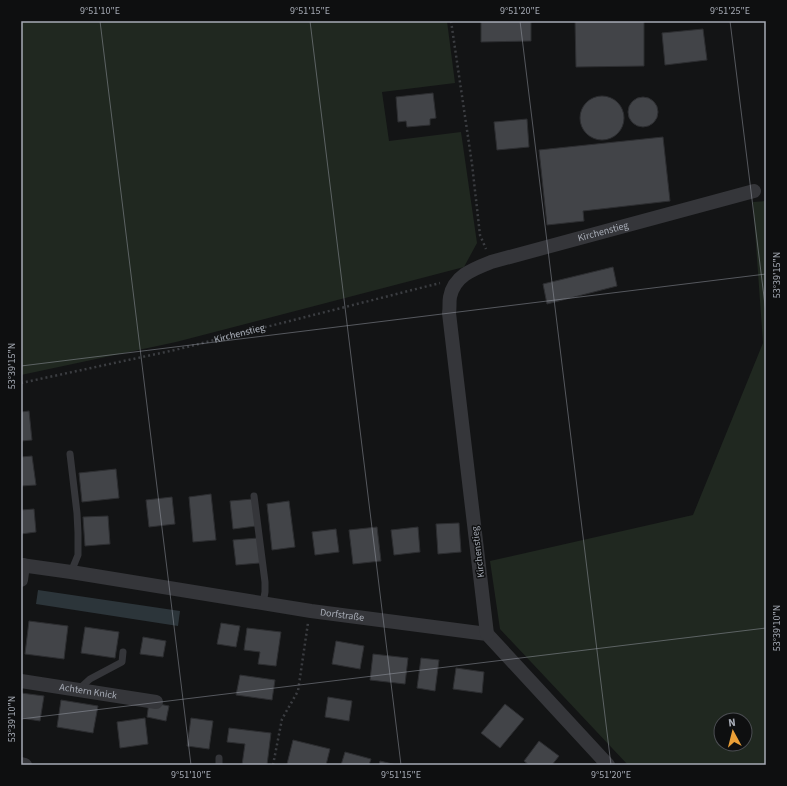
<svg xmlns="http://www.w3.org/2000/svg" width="787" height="786" font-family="'Source Sans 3',sans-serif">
<rect width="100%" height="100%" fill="#131415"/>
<path fill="#202820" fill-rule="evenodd" d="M21 21H447L455 83 382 92 389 141 461 132 477 243 464 267 176 342 21 375Z
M766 201V765H628L500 629 490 561 693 515 763 343 753 202ZM721 720H745V744H721Z"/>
<path fill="#2c353a" d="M38 590 180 611 178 626 36 604Z"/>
<path fill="#424448" stroke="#2d2e31" d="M481 21H531V41L481 42Z
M575 21H644V66L576 67Z
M703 29 707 60 665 65 662 33Z
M433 93 436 118 430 119V125L407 127 406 121 398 122 396 97Z
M580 118a22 22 0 1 1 44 0a22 22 0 1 1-44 0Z
M628 112a15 15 0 1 1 30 0a15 15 0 1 1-30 0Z
M527 119 529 147 497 150 494 122Z
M663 137 670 201 583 211 584 221 547 225 539 150Z
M613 267 617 286 547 304 543 284Z
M29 411 32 440 21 441V412Z
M32 456 36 485 21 486V457Z
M116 469 119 498 82 502 79 473Z
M211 494 216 540 193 542 189 497Z
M172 497 175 524 149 527 146 500Z
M253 499 256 526 233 529 230 501Z
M289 501 295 547 272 550 267 504Z
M34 509 36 532 21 534V510Z
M108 516 110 544 85 546 83 517Z
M459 523 461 552 438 554 436 524Z
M377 527 381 561 353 564 349 530Z
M418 527 420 552 394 555 391 530Z
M336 529 339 552 315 555 312 532Z
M258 538 260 563 236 565 233 540Z
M29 621 68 626 64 659 25 654Z
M221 623 240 626 236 647 217 644Z
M85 627 119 632 115 658 81 653Z
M247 628 281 632 276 666 258 664 260 652 244 650Z
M143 637 166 641 163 657 140 654Z
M336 641 364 646 360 669 332 664Z
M373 654 408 658 405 684 370 680Z
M421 658 439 660 435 691 417 688Z
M456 668 484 672 482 693 453 689Z
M240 675 275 680 272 700 236 695Z
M21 693 44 696 40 721 21 718Z
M328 697 352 701 349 721 325 717Z
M61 700 98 706 93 733 57 727Z
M149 702 169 706 166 721 147 717Z
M505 704 524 719 500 748 481 733Z
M145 718 148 744 120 748 117 722Z
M191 718 213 721 209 749 187 746Z
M229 728 271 733 267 765H242L245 744 227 742Z
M293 740 330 749 326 765H291L287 764Z
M539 741 559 756 552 765H529L524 761Z
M345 752 371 759 369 765H341Z
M380 761 397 765H379Z"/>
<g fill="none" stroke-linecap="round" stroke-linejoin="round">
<g stroke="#3b3d41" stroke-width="2.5" stroke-dasharray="2 3" stroke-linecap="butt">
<path d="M451 21 472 164 480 235 486 249"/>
<path id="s1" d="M21 383 175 350 440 283"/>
<path d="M273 765 282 719 298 691 308 623"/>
</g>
<path stroke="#35363a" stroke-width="7" d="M70 454 77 513 78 533V555L71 572
M254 496 265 582V592L263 603
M79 689 90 679 122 662 123 652
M219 765V758"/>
<g stroke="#35363a" stroke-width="14">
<path id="s2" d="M21 565 71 572 311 611 487 634 608 765"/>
<path d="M21 580 23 565"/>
<path id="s3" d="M487 634 449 313C450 308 449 302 450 297 454 276 473 269 491 262L754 191"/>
<path id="s4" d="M21 681 156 702"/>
<path d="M21 764 25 765"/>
</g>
</g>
<path fill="none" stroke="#a6abb5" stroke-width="1" stroke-opacity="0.45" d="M100 21 191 765M310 21 401 765M520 21 611 765M730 21 766 313M21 366 766 274M21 719 766 628"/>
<g text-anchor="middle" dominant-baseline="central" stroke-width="3" stroke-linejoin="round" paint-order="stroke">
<g font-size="10" fill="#a6abb5" stroke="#0e0f10">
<text stroke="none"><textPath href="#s3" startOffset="512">Kirchenstieg</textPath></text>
<text stroke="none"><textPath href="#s1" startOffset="224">Kirchenstieg</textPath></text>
<text transform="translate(478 552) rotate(-97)">Kirchenstieg</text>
<text stroke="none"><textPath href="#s2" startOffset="325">Dorfstraße</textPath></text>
<text stroke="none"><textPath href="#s4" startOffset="68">Achtern Knick</textPath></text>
</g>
</g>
<rect width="787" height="786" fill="none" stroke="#0e0f10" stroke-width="44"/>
<g transform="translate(733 732) rotate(353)"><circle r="19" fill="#0e0f10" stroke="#4b4d52"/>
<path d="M0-3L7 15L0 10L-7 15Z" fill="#ea9f37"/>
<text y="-6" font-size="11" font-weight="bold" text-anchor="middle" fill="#a6abb5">N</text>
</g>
<rect x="22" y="22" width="743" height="742" fill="none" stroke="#a6abb5" stroke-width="1.5"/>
<g font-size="10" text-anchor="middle" fill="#a6abb5">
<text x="100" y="14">9°51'10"E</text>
<text x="310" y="14">9°51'15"E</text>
<text x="520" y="14">9°51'20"E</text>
<text x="730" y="14">9°51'25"E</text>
<text transform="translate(776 275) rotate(-90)" y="4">53°39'15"N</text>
<text transform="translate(11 366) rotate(-90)" y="4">53°39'15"N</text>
<text transform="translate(776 628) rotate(-90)" y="4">53°39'10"N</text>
<text transform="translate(11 719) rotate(-90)" y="4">53°39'10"N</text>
<text x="191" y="778">9°51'10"E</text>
<text x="401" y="778">9°51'15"E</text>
<text x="611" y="778">9°51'20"E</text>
</g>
</svg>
